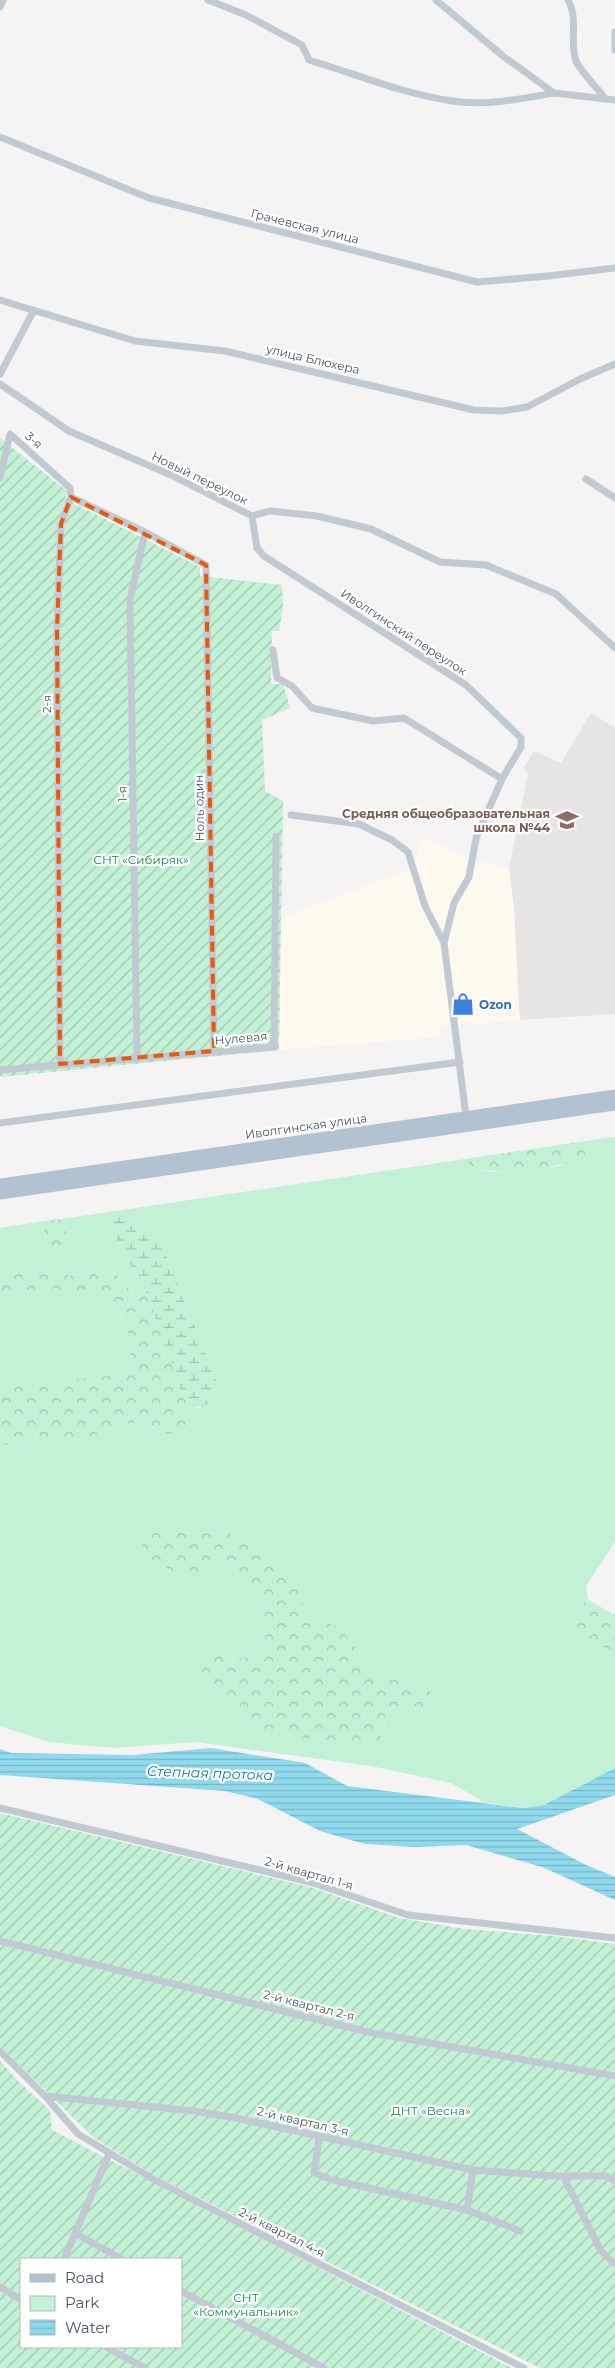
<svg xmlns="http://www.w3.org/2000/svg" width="615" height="2368" font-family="Montserrat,sans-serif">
<defs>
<pattern id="forest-crowns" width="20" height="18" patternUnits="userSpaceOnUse" patternTransform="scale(1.25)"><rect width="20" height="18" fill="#c3f1d5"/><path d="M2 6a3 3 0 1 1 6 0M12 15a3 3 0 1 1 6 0" fill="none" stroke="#a0c6b0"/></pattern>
<pattern id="wetland-marsh" width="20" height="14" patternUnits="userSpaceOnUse" patternTransform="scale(1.25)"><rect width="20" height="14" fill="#c3f1d5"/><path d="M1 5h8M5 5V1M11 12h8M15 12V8" fill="none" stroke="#a0c6b0"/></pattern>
<pattern id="garden-furrows" width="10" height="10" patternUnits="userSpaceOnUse" patternTransform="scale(1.25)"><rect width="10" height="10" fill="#c3f1d5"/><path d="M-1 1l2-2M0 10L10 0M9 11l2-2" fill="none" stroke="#a0c6b0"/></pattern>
<pattern id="water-rules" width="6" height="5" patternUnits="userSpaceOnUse" patternTransform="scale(1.25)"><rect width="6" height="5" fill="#90daee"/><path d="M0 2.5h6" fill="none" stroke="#78b4c4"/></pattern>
</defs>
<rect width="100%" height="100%" fill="#f5f3f3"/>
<path fill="#fdf9ef" d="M423 837 468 858 509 869 514 908 520 1020 440 1027 441 1037 279 1050 281 918 411 869Z"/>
<path fill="#e6e4e5" d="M591 713 615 728V1014L520 1020 514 908 509 869 528 773 523 769 534 751 561 763Z"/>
<path fill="#c3f1d5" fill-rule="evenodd" d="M615 1137V1542L586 1586 588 1600 576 1609 582 1633 615 1654V1768L544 1805 523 1808 486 1803 451 1783 371 1766 195 1742 114 1748 49 1742 0 1726V1445L87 1439 120 1424 146 1422 155 1429 182 1433 189 1408H201L146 1228 131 1217H116L115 1236 148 1296 129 1288 115 1273 99 1269 73 1276 38 1269 0 1275V1228L44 1221V1237L49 1246 60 1249 68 1238 62 1219 465 1159 474 1169 493 1172 559 1166 588 1149 585 1141ZM163 1529 197 1534 229 1533 298 1588 304 1612 341 1629 372 1670 402 1683 428 1690 427 1711 396 1706 385 1713 384 1731 259 1733 234 1700 204 1676 219 1653 242 1659 262 1650 268 1626 256 1592 230 1565 209 1568 197 1577H182L153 1561Z
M48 1288 66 1293 89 1289H99L107 1295 126 1323 134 1375 0 1385V1294Z"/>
<path fill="url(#forest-crowns)" d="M585 1141 588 1149 584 1157C550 1170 510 1174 474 1169L465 1159Z
M62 1219 68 1238V1247L60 1249 49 1247 44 1237V1221Z
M38 1269 73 1276 99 1269 115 1273 129 1288 148 1296 189 1408 183 1433C167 1436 158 1431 146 1422L120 1424 87 1439 0 1445V1385L134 1374 126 1323 107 1295 99 1289H89L66 1293 48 1288 0 1294V1275Z
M163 1529 197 1534 229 1533 262 1556 298 1588 305 1612 341 1629 372 1670 402 1683 428 1690 435 1696 436 1705 427 1711 396 1706 385 1713 384 1731 376 1745 259 1733 234 1700 204 1676 199 1663 204 1653H219L242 1659 262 1650 268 1626 256 1592 230 1565 209 1568 197 1577H182L153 1561 142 1544 145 1532Z
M588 1600 615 1615V1654L581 1633 573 1620 576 1609Z"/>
<path fill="url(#wetland-marsh)" d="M116 1217H130L146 1228 164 1250 216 1380C216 1399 210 1408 189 1408L183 1396 148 1296 115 1236 111 1222Z"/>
<path fill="url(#garden-furrows)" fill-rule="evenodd" d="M0 438 67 491 65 499 200 567V576L282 585 283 607 279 631H272L271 684H283L290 708 262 720 265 791 283 801 279 1050 0 1077Z
M0 1813 310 1887 399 1918 465 1929 554 1936 615 1944V2368H540L155 2176 94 2138 0 2046Z
M0 2061 20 2083 50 2110 52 2130 512 2368H0ZM21 2259H181V2347H21Z"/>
<path fill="url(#water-rules)" d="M211 1748 305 1763 347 1786 523 1808 544 1805 615 1768V1795L517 1829 586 1865 615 1877V1900L542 1867 466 1845 415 1847 365 1844 320 1831 258 1799 225 1791 0 1775V1749L11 1753 133 1755Z"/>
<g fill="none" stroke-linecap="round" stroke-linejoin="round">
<path stroke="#c1cad2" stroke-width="7" d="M208 0 246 15 302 45 309 60C356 74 404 94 452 101 486 106 521 99 554 93
M436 0 503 56 554 93 615 100
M568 0C579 19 569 41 576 61 579 69 598 89 604 97
M0 7 3 0
M615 32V50
M0 137 149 198 477 282 548 276 615 268
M0 300 135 341 225 351 474 410 502 411 527 407 580 379 615 364
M0 374 34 310
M0 384 69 431 171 475 252 516 270 511 317 516 371 529 440 562 486 565 556 594 615 648
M0 478 10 434 70 488 71 497
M586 479 615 498
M252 516 257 548 264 556 466 685 521 738V747L502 779 476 838 469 877 454 903 444 943 466 1116
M273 650 277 678 292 686 312 708 373 721 404 718 502 779
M291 815 359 824 392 840 408 852 425 906 444 943
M137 1058 130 600 145 532
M60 1064 57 629 61 524 71 497 145 532 206 565 214 1051
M0 1070 274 1047 276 836
M0 1123 460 1062
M0 1808 310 1882 408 1915 615 1938
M0 1941 368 2032 615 2076
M0 2051 45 2096 194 2111 236 2118 473 2170 554 2176H606L615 2181
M45 2096 78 2134 153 2179 524 2368
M319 2139 314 2173 333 2180 467 2210 520 2231
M565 2180 601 2251 615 2264
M467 2210 473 2170
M76 2234 122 2259
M64 2259 109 2154
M0 2287 21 2300
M181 2291 324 2368
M106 2347 145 2368"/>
<path stroke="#b3c2d1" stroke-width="11" d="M0 1184 615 1095
M0 1194 615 1105"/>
</g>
<path fill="none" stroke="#e8590c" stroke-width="4" stroke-dasharray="10 6" stroke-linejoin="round" d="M71 497 206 565 214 1051 60 1064 57 629 61 524Z"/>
<defs>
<symbol id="school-bare" viewBox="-9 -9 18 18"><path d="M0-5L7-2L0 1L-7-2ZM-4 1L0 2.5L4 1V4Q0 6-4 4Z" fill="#8d6e63" stroke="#fff" stroke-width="2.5" paint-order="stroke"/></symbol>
<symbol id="shop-bare" viewBox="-9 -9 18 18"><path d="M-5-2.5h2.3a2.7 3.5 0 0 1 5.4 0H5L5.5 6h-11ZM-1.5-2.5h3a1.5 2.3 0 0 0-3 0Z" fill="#3f7fe0" stroke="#fff" stroke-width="2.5" paint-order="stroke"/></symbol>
</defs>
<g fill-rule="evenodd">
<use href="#school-bare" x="551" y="804" width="32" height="32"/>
<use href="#shop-bare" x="447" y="988" width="32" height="32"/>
</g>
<g text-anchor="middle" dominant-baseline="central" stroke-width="4.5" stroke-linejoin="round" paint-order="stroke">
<g font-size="12" fill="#4a5661" stroke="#fff">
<text transform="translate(305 226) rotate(14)">Грачевская улица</text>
<text transform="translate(313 359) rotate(13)">улица Блюхера</text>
<text transform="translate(34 440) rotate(42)">3-я</text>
<text transform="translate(200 478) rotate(26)">Новый переулок</text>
<text transform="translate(404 632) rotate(33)">Иволгинский переулок</text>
<text transform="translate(46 704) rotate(-90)">2-я</text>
<text transform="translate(122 794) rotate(-91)">1-я</text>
<text transform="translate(199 808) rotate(-91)">Ноль один</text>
<text transform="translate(241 1038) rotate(-5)">Нулевая</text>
<text transform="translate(306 1126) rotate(-8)">Иволгинская улица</text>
<text transform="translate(309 1873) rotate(16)">2-й квартал 1-я</text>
<text transform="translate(309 2005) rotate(14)">2-й квартал 2-я</text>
<text transform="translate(303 2121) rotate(13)">2-й квартал 3-я</text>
<text transform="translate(282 2232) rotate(27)">2-й квартал 4-я</text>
</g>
<g font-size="12" font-weight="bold" fill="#785e54" stroke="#fff" text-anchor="end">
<text x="550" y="813">Средняя общеобразовательная<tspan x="550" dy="14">школа №44</tspan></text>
</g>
<g font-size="12" fill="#17864f" stroke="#fff">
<text x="141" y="859">СНТ «Сибиряк»</text>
<text x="431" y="2110">ДНТ «Весна»</text>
<text x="246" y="2297">СНТ<tspan x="246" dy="14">«Коммунальник»</tspan></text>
</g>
<g font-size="12" font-weight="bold" fill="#366cbe" stroke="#fff" text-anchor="start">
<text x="479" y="1004">Ozon</text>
</g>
<g font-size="14" font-style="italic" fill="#0c7c9b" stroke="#fff">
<text transform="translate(210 1773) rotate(2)">Степная протока</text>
</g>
</g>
<rect x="20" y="2258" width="162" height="90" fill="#ffffff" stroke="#b7bbc0"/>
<rect x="30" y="2274" width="25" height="8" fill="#b3c2d1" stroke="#b7bbc0"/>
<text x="65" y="2283" font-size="15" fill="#4a5661">Road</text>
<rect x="30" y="2296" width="25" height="15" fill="#c3f1d5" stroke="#b7bbc0"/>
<text x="65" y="2308" font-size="15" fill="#4a5661">Park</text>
<rect x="30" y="2320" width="25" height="15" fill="url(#water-rules)" stroke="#b7bbc0"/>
<text x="65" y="2333" font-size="15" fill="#4a5661">Water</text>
</svg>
